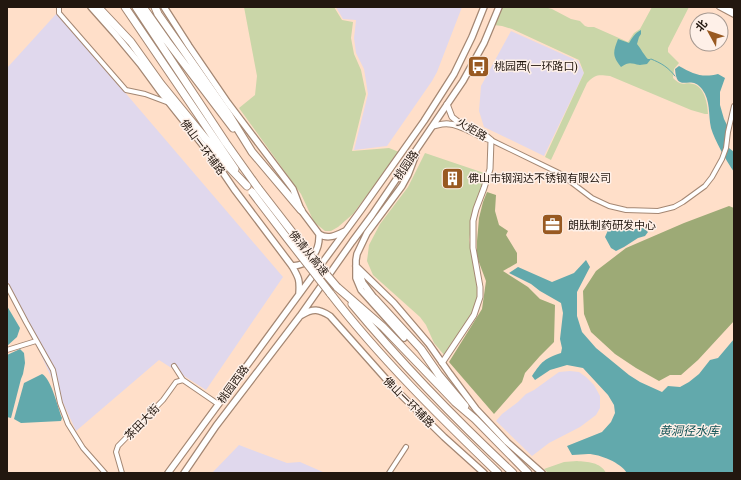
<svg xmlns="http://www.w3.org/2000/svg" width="741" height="480" font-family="Lora,'Noto Sans SC',serif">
<rect width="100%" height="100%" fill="#ffdfc9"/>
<path fill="#e0d8ed" d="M336 7H462L437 72 432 81 387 146 354 150 368 94 364 69 356 53 354 38 356 20 343 19Z
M57 13 283 277 206 390 159 360 76 431 7 281V68Z
M511 31 578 61 584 73 544 156 484 127 479 111 481 86Z
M570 371 579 372 586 377 594 385 600 396V408L596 415 580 427 549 443 532 456 496 421 502 414 518 402 526 394 534 390 559 372Z
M239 445 287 463 300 462 323 472V473H212Z"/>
<path fill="#cad6a8" d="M244 7H334L342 20 353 22 351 38 354 54 361 70 366 94 352 151 389 148 399 152 353 214 338 227 331 231H325L314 222 301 194 239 108 255 95 257 76Z
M500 7H544L552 9 571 19 580 21 585 26 588 27H594L628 42 634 33 640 29 652 7H689L668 48V52L679 63 674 69 673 78C683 88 684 81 693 84 704 86 708 104 708 114H705L691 110 610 76C598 75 596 74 587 83L551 160 545 157 584 73 579 60 512 29 502 26 494 25Z
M425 153 487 174 471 228 469 240 475 270 478 295 473 315 445 356 434 343 426 325 420 317 373 275 367 261 369 245 380 224 408 187Z
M577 461C587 462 601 462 606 473H548L544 469 564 462Z"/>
<path fill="#9daa76" d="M487 192 496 195 495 211 499 225 508 231 506 235 517 253V263L503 271 528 287 540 299 555 305 554 342 540 356 525 373 522 382 494 414 449 362 482 309 486 281 477 257V241L479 218 483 202Z
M729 206 734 208V321L698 360 681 375H670L659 381 636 368 615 354 591 332 584 314 583 291 596 271 626 248 684 223Z"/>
<path fill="#62a9ac" d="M641 30V34L639 37 637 44C639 46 646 58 648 59 648 59 650 59 651 59L647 64C645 64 642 65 640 65 631 64 630 61 621 67 612 56 613 52 618 39L629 43C632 38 635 33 641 30Z
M679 66C693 74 702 78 718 74L725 78 720 92V105L724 119 729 129V148L734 152V172C726 160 715 141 711 128 708 114 711 101 702 89 690 73 677 95 675 69Z
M615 227 626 230 643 228 648 232 645 236 638 238 624 247 616 251 611 248 605 237 609 228Z
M586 260 590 267 577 292V316L582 332 596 348 629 375 640 382 662 392 668 386 680 387 689 382 699 374 710 360 718 358 734 339V473H627C621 463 600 454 588 454 583 454 578 455 572 455L567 446 602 432 611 422 615 413 614 405 608 395 583 368 567 365 550 370 535 380 532 376C542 361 544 359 561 353L562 348 560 339 563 313 561 303 540 291 531 284 509 273 518 267 552 282 574 273Z
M7 306 20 328 17 337 7 346Z
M20 349 24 353 25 363 23 374 21 379 11 418 7 417V355Z
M42 374C51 378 58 408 62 418L61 421 21 423 14 419 24 383Z"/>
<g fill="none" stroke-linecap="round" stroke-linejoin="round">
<path stroke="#62a9ac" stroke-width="1" d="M651 59C661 63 668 67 675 76"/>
<defs>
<path id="minor" d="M59 7V13L126 90 145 94 169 103
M719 7 734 15
M725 7 734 12
M491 140 559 173 592 198 609 206 626 210 658 211 674 207 683 202 705 186 712 177 722 159 726 148 728 132 734 106
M7 286 26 322 53 370 60 403 68 424 83 448 105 473
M7 350 36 341
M174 366 183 380 218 404
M122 473 116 452 118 446 163 400 176 382 183 380
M389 473 406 447"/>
<path id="tertiary" d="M433 126C438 125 444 123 449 124 461 124 477 137 491 140L485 135 457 121 452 117 447 104
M442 363 474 315 480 297V287L473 248V221L476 209 484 188 490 169 491 140"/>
<path id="secondary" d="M91 7 115 34 140 64 159 90 213 158 234 189 292 266C299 278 300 280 299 294
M164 7 189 46 228 103 293 189 301 210 319 234C328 240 337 235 345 231
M292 266C310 265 320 252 319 234
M356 266 394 303 429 344 450 374 476 409 507 442 542 473
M358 270 363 283 375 299
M302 315C313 308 319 309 330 316L394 388 444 437 484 473
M404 338 361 290 356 278V260L357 254 367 233 402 186 408 175 416 154
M168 473 361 210 424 121 454 74 472 37 484 7
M184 473 216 426 300 316 352 242 372 215 463 81 484 43 499 7"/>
<path id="motorway" d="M98 7 131 42 161 84 228 166 247 186
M125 7 235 169
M136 7 226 143 258 188
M143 7 167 41 233 128
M155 7 158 14 229 115 252 152 301 210
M337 287 383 327 455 402 475 419 528 473
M330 293C380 358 439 416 498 473
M375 299 421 349 439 375 465 406
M352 304C402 364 456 420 513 473"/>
</defs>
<use href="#minor" stroke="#a48773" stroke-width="6"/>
<use href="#tertiary" stroke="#a48773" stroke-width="7"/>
<use href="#secondary" stroke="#a48773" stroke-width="8"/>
<use href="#motorway" stroke="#a48773" stroke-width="9"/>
<use href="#minor" stroke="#fff" stroke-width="4"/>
<use href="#tertiary" stroke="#fff" stroke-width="5"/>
<use href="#secondary" stroke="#fff" stroke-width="5.5"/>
<use href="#motorway" stroke="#fff" stroke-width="7"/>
<defs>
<path id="motorway-bridge" d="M258 188 313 259 337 287
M252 192 287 238 330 293"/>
</defs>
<use href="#motorway-bridge" stroke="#a48773" stroke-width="9" stroke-linecap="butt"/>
<use href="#motorway-bridge" stroke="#fff" stroke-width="7"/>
</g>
<defs>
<symbol id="bus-square" viewBox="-11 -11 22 22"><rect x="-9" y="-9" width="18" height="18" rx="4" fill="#985921" stroke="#fef0e8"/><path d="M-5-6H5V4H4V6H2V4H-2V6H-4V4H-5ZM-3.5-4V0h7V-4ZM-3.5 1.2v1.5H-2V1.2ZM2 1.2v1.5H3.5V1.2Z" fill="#fff"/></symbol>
<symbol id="building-square" viewBox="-11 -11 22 22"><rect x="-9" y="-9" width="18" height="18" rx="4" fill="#985921" stroke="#fef0e8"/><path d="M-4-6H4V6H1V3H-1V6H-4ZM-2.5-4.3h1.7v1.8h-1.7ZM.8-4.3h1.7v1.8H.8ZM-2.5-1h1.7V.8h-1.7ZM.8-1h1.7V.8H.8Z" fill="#fff"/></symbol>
<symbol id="office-square" viewBox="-11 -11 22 22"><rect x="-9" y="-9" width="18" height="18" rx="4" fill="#985921" stroke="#fef0e8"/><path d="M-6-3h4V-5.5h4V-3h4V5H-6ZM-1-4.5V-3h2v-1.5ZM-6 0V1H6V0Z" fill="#fff"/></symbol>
</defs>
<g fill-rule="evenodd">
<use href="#bus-square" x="466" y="54" width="25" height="25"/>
<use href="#building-square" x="440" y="166" width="25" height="25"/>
<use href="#office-square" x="540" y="212" width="25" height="25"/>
</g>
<g text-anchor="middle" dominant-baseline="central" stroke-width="3" stroke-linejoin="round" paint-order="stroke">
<g font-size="11" fill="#22170f" stroke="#fef0e8" text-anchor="start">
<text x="494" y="66">桃园西(一环路口)</text>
<text x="468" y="178">佛山市钢润达不锈钢有限公司</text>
<text x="568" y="225">朗肽制药研发中心</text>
</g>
<g font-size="11" fill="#22170f" stroke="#fef0e8">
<text transform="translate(472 129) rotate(30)">火炬路</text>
<text transform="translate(203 147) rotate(53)">佛山一环辅路</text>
<text transform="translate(406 165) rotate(-56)">桃园路</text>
<text transform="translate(309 253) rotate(51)">佛清从高速</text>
<text transform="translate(233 384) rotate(-54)">桃园西路</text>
<text transform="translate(409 402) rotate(45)">佛山一环辅路</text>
<text transform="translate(142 422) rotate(-46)">茶田大街</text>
</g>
<g font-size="12" font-style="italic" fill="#145356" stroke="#fef0e8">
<text x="689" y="430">黄洞径水库</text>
</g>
</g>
<rect width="741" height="480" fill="none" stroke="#22170f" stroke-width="16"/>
<g transform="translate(709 32) rotate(310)"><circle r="19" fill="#fef0e8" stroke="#a69991"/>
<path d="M0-3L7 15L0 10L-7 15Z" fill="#985921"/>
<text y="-6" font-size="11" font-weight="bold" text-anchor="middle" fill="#22170f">北</text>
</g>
</svg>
